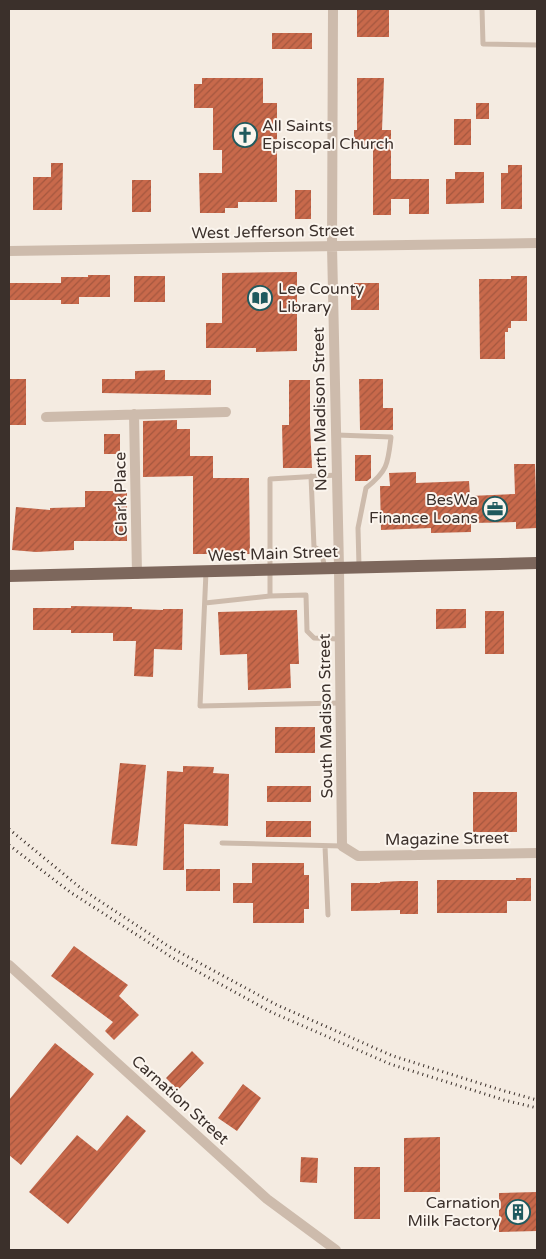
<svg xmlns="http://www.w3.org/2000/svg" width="546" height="1259" font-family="'Varela Round',sans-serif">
<defs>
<pattern id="building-hatch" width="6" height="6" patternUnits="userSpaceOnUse" patternTransform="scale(1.25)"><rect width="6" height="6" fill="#c8694b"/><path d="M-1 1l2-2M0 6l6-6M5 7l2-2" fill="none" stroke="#a4573f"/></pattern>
</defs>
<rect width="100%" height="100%" fill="#f4ebe1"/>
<path fill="url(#building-hatch)" d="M357 9H389V37H357Z
M272 33H312V49H272Z
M202 78H263V103H277V202H238V208H225V213H200L199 173H222V150H213V108H194V84H202Z
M357 78H384L382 130H391V179H429V214H409V199H391V215H373V146H354V130H357Z
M476 103H489V119H476Z
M454 119H471V145H454Z
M51 163H63L62 210H33V177H51Z
M508 165H522V209H501V173H508Z
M455 172H484V203L446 204V179H455Z
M132 180H151V212H132Z
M295 190H311V219H295Z
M297 272V351L256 352V348H206V323H222V273Z
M88 275H110V297H79V304H61V300H9V283H61V277H88Z
M134 276H165V302H134Z
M511 276H527V321H511V328H508V332H505V359H480L479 279H511Z
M351 283H379V310H351Z
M165 370V380H211V395L102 393V379H135V371Z
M10 379H26V425H10Z
M359 379H383V408H393V430H360Z
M289 380H310V425L312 468H283L282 425H289Z
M177 420V429H190V456H213V478H249L250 554H193V476L143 477V421Z
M104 434H120V454H104Z
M355 455H371V478L367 481H355Z
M514 464H535L537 528 516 529V522L471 523V532L431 533V528L381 530 380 486H390L389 473 416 472V483L469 481 470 496 515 494Z
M85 491H127V541H74V550L36 552 12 550 16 507 50 510V508L85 507Z
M71 606 132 607V609L163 610V609H183L182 650 154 649 153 677 134 676 136 641H113V633H71V630H33V608H71Z
M436 609H466V628L436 629Z
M297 610 299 664H290L291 688 248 690 247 654 220 655 218 612Z
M485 611H504V654H485Z
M275 727H315V753H275Z
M120 763 146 765 137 846 111 844Z
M183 766 214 767 213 773 229 774 228 826 184 824V870H163L167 771 183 772Z
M267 786H311V802H267Z
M473 792H517V832H473Z
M266 821H311V837H266Z
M252 863H304V875H309V909H304V923H253V903H233V883H252Z
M186 869H220V891H186Z
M516 878H531V901H507V913H437V880H516Z
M400 881H418V914H400V910L351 911V883H380V882Z
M74 946 128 985 119 996 139 1015 114 1040 105 1031 113 1022 51 976Z
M55 1043 94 1074 21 1165 9 1155V1100Z
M192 1051 204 1063 178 1090 166 1078Z
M243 1084 261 1098 237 1131 218 1118Z
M127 1115 146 1131 68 1224 29 1192 77 1135 97 1151Z
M440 1137V1192H404V1138Z
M301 1157 318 1158 317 1183 300 1182Z
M354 1167H380V1219H354Z
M537 1192V1231L499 1232V1193Z"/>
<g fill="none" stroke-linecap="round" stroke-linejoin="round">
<path stroke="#cdbbac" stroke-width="5" d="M482 9 483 44 537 45
M337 435 391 437C388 463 388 471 366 488L358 528 359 566
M311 476 314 547 321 551 325 568
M206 572 200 706 340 703
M270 596 306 595 307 631 314 638 339 639
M205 603 270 596V479L337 475
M222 843 342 846
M325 846 328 915"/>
<path stroke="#cdbbac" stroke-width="10" d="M333 9 332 246 339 568 342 846 358 856 537 853
M9 251 537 243
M134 414 137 574
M46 417 226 412
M9 965 267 1199 336 1250"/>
<path stroke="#7d675c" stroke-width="12" d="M9 576 537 563"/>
<path stroke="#3b302b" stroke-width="3" stroke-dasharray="1 4" stroke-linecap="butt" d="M9 829 83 890 168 946 277 1005 393 1056 501 1090 537 1100
M9 845 70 892 173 958 271 1012 390 1064 504 1100 537 1108"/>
</g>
<defs>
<symbol id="church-ring" viewBox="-11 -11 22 22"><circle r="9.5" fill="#fbf5ee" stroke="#1f5a5e" stroke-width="1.5"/><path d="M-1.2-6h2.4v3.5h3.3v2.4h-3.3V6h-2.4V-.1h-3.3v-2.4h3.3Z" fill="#1f5a5e"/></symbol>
<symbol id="library-ring" viewBox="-11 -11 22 22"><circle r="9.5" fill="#fbf5ee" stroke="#1f5a5e" stroke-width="1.5"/><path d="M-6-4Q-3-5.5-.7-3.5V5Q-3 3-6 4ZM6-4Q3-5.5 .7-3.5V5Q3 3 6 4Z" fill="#1f5a5e"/></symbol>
<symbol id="office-ring" viewBox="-11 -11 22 22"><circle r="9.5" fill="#fbf5ee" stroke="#1f5a5e" stroke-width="1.5"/><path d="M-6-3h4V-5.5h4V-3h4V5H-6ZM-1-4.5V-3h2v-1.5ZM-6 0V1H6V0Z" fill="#1f5a5e"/></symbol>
<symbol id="building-ring" viewBox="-11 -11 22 22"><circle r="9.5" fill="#fbf5ee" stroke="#1f5a5e" stroke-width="1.5"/><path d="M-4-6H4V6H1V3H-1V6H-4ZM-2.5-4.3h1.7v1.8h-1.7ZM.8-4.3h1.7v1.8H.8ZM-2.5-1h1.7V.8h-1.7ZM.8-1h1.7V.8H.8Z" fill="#1f5a5e"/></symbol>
</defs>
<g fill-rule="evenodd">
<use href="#church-ring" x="231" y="121" width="28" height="28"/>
<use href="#library-ring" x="246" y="284" width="28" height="28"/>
<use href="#office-ring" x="481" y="495" width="28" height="28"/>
<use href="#building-ring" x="504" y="1198" width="28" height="28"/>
</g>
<g text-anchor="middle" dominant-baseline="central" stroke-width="4" stroke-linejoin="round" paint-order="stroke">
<g font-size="16" fill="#3b302b" stroke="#fbf5ee" text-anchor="start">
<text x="262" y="126">All Saints<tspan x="262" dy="18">Episcopal Church</tspan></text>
<text x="278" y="289">Lee County<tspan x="278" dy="18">Library</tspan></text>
<text x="478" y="500" text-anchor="end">BesWa<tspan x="478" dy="18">Finance Loans</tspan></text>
<text x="500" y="1203" text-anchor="end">Carnation<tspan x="500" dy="18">Milk Factory</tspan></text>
</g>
<g font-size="16" fill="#3b302b" stroke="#fbf5ee">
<text transform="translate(273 232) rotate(-1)">West Jefferson Street</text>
<text transform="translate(320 409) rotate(-91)">North Madison Street</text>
<text transform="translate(121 494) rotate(-91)">Clark Place</text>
<text transform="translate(273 554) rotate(-2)">West Main Street</text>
<text transform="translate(326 716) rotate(-91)">South Madison Street</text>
<text transform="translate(447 839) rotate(-1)">Magazine Street</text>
<text transform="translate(180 1100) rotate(42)">Carnation Street</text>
</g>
</g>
<rect width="546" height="1259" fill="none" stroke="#3b302b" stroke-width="20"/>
</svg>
